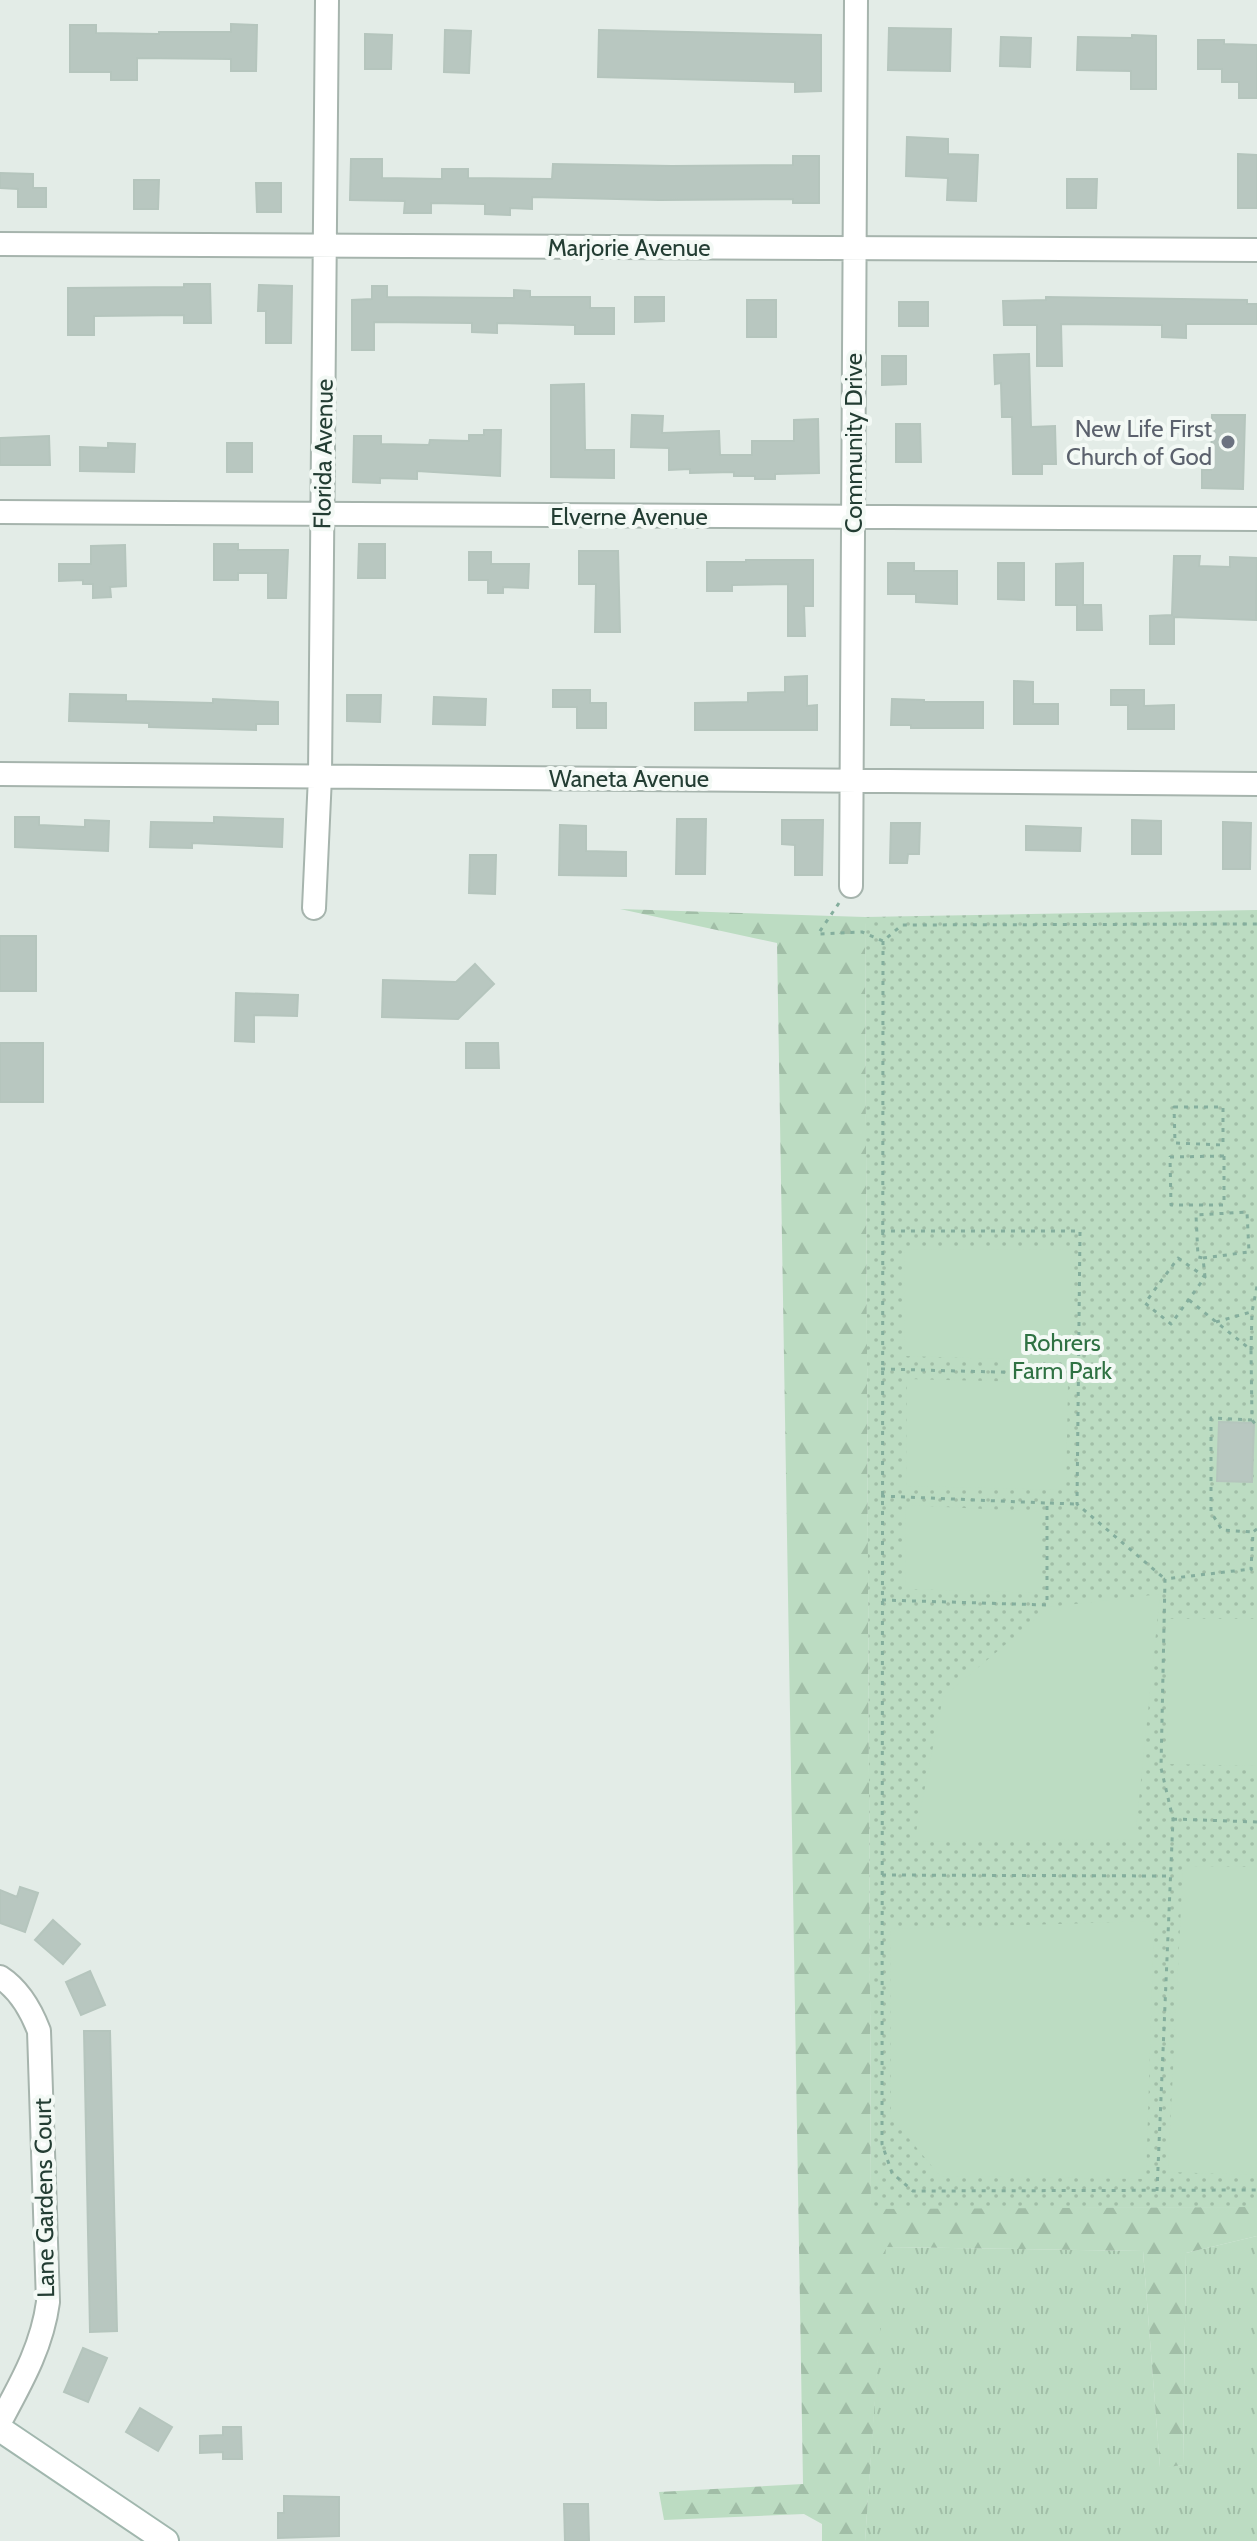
<svg xmlns="http://www.w3.org/2000/svg" width="1257" height="2541" font-family="Cabin,sans-serif">
<defs>
<pattern id="grass-tufts" width="24" height="20" patternUnits="userSpaceOnUse" patternTransform="scale(2)"><rect width="24" height="20" fill="#bcdcc2"/><path d="M3 7l-1-3M5 7V3M7 7l1-3M15 17l-1-3M17 17v-4M19 17l1-3" fill="none" stroke="#a1bea7"/></pattern>
<pattern id="forest-firs" width="22" height="20" patternUnits="userSpaceOnUse" patternTransform="scale(2)"><rect width="22" height="20" fill="#bcdcc2"/><path d="M5 1l3.5 6h-7zM16 11l3.5 6h-7z" fill="#a1bea7"/></pattern>
<pattern id="park-dots" width="8" height="8" patternUnits="userSpaceOnUse" patternTransform="scale(2)"><rect width="8" height="8" fill="#bcdcc2"/><path d="M2 2h.1M6 6h.1" fill="none" stroke="#a1bea7" stroke-width="1.8" stroke-linecap="round"/></pattern>
</defs>
<rect width="100%" height="100%" fill="#e3ece7"/>
<path fill="url(#grass-tufts)" d="M1257 2236V2541H865L885 2247 1143 2251 1160 2467 1183 2465 1186 2253Z"/>
<path fill="url(#forest-firs)" d="M620 909 865 917 871 2208 1257 2207V2236L1186 2253 1183 2465 1160 2468 1143 2251 886 2247 865 2541H822V2524L804 2514 664 2520 659 2492 803 2484 777 943Z"/>
<path fill="url(#park-dots)" d="M1257 910V2207L871 2209 865 917Z"/>
<path fill="#bcdcc2" d="M904 1249 1072 1250 1071 1361 905 1356Z
M907 1379 1068 1383 1066 1490 906 1486Z
M906 1505 1041 1512 1040 1593 905 1589Z
M1160 1594 1135 1839 914 1842 943 1697 1050 1607Z
M1168 1619H1257V1766L1167 1764Z
M1183 1866 1257 1867V2175L1168 2172Z
M1154 1921 1146 2179 940 2176 891 2117 890 1929Z"/>
<path fill="#b8c7c0" stroke="#b5c5bd" stroke-width="2" d="M231 24 257 25 256 71H231V59L137 58V80H111V72H70V25H96V33L159 34V32H231Z
M889 28 951 29 950 71 888 70Z
M445 30 471 31 469 73 444 72Z
M599 30 821 35V91L795 92V82L598 77Z
M365 34 392 35 391 69H365Z
M1132 35 1156 36V89H1131V71L1077 70 1078 37 1132 38Z
M1001 37 1031 38 1030 67 1000 66Z
M1198 40H1224V44L1257 45V98H1239V82H1222V69H1198Z
M907 137 948 139V154L978 155 976 201 947 200 948 178 906 176Z
M1238 154 1257 155V208H1238Z
M793 156H819V203H793V199L659 200 532 197V209L510 208V215L485 214V204L431 203V213H404L405 201 350 200 351 159H382V178L442 179V169H468V178L552 179 553 164 672 166 793 165Z
M0 173 33 174V188H46V207H18V189L0 188Z
M1067 179H1097L1096 208H1067Z
M134 180H159L158 209H134Z
M256 183H281V212H257Z
M184 284H210L211 323H184V315L94 316V335H68V288L184 287Z
M259 285 292 286 291 343H266V311H258Z
M372 286H387V297L514 298V290L530 291V297H590V308H614V334H575V325L497 323V333L472 332V323L374 322V350H352V300L372 299Z
M635 297H664V321L635 322Z
M1046 297 1247 300V304H1257V324H1186V338L1162 337V325L1061 324 1062 366H1037V325H1004L1003 301 1046 300Z
M747 300H776V337H747Z
M899 302H928V326H899Z
M1029 354 1031 427 1055 426 1056 464H1042V474H1013L1012 417H1002L1001 383 995 384 994 355Z
M882 356H906V384L882 385Z
M584 384 585 450H614V478L551 477V385Z
M632 415 663 416 662 433 719 431 720 455H752V441H794V420L818 419 819 473 775 474V479H755V476H734V472L690 473V469L669 470V448L631 447Z
M1212 415H1245L1243 489 1202 488V470H1211Z
M896 424H920L921 462H896Z
M484 430H501L500 476 417 471V479L380 478V483L353 482 354 436H381V444L429 445 430 440 469 441V435H484Z
M49 436 50 465H0V438Z
M108 443 135 444 134 472 80 471V447L108 448Z
M227 443H252V472H227Z
M214 544H238V550H288L286 598H268V573H238V580H214Z
M359 544H385V578H358Z
M125 545 126 586 110 587 111 597 93 598V584H83V580L59 581V564H91V546Z
M579 551H618L620 632H595L596 584H579Z
M469 552H491V564H529L528 588 503 587V593H488V580H469Z
M1174 556H1200L1199 566 1230 567V557L1257 558 1256 620 1174 617V644H1150V616L1172 615Z
M746 560H813V606H804L805 636H788V584L732 585V591H707V562H746Z
M888 563H914V571H957V604L916 602V594H888Z
M998 563H1024V600L998 599Z
M1083 563V605H1101L1102 630H1077V605H1056V564Z
M807 676V706L817 705V730H695V703L748 702V693L785 692V677Z
M1014 681 1033 682V704H1058V724H1014Z
M553 690H590V703H606V728H577V707H553Z
M1111 690H1144V706L1174 705V729H1128V705H1111Z
M70 694 126 695V701L213 703V699L278 702V724H256V730L149 727V723L69 721Z
M347 695H381L380 722 347 721Z
M434 697 486 699 485 725 433 724Z
M892 699 924 700V702H983V728H911V725H891Z
M15 817H39V825L85 827V820L109 821 108 851 15 847Z
M214 817 283 819 282 847 192 843V848L150 847 151 822 214 823Z
M677 819H706L705 874H676Z
M782 820H823L822 875H795V845L782 844Z
M1132 820 1161 821V854H1132Z
M1223 822 1251 823 1250 869H1223Z
M891 823H920L919 854H908L907 863H890Z
M560 825 586 826V851L626 852V876L559 875Z
M1026 826 1081 828 1080 851 1026 850Z
M470 855H496L495 894 469 893Z
M0 936H36V991H0Z
M475 964 494 984 458 1019 382 1017 383 980 456 982Z
M236 993 298 995 297 1016 254 1015V1042L235 1041Z
M0 1043H43V1102H0Z
M466 1043H498L499 1068H466Z
M1219 1422 1254 1423 1252 1482 1217 1481Z
M20 1887 38 1893 25 1932 0 1923V1890L17 1897Z
M53 1920 80 1944 63 1964 35 1940Z
M90 1971 105 2005 81 2015 66 1982Z
M84 2031H110L117 2331 90 2332Z
M83 2348 107 2358 88 2402 64 2392Z
M140 2408 172 2427 158 2451 126 2432Z
M223 2427H241L242 2459H223V2452L200 2453V2436L223 2435Z
M284 2496 339 2497V2536L278 2538V2513H284Z
M564 2504H588L589 2541H565Z"/>
<g fill="none" stroke-linecap="round" stroke-linejoin="round">
<defs>
<path id="minor" d="M0 244 1257 250
M0 512 1257 519
M0 774 1257 784
M851 886 856 0
M314 908 320 776 327 0
M0 1977C20 1990 31 2010 39 2031L48 2302C42 2347 21 2383 0 2422"/>
<path id="secondary" d="M0 2429 166 2541"/>
</defs>
<use href="#minor" stroke="#a6b4ad" stroke-width="26"/>
<use href="#secondary" stroke="#a1b7ae" stroke-width="28"/>
<path stroke="#84ae9d" stroke-width="3" stroke-dasharray="4 6" stroke-linecap="butt" d="M839 903 818 934 862 932 883 941 902 925 1257 924
M883 941 882 2144 892 2173 913 2191 1257 2190
M1174 1107H1223V1145L1175 1143Z
M1224 1156V1205H1171L1170 1157Z
M881 1231H1080L1077 1504 1165 1579
M1178 1258 1205 1277 1171 1324 1145 1303Z
M1203 1258 1249 1252 1247 1212 1196 1215 1198 1257 1203 1258 1205 1277
M1189 1300 1251 1350 1252 1420 1257 1426
M1216 1322 1251 1312
M1251 1350 1252 1312 1257 1286
M881 1369 1077 1374
M1252 1420 1211 1418V1512L1222 1530 1253 1532
M881 1496 1047 1503
M1257 1529 1253 1532 1251 1569 1257 1574
M882 1600 1047 1605V1503L1077 1504
M1173 1819 1257 1822
M882 1875 1170 1876
M1157 2191 1173 1819 1161 1768 1165 1579 1251 1569"/>
<use href="#minor" stroke="#fff" stroke-width="22"/>
<use href="#secondary" stroke="#fff" stroke-width="24"/>
</g>
<circle fill="#6b7280" stroke="#f3f9f5" stroke-width="3" cx="1228" cy="442" r="8"/>
<g text-anchor="middle" dominant-baseline="central" stroke-width="8" stroke-linejoin="round" paint-order="stroke">
<g font-size="24" fill="#233d33" stroke="#f3f9f5">
<text x="629" y="247">Marjorie Avenue</text>
<text transform="translate(853 443) rotate(-90)">Community Drive</text>
<text transform="translate(323 454) rotate(-89)">Florida Avenue</text>
<text x="629" y="516">Elverne Avenue</text>
<text x="629" y="778">Waneta Avenue</text>
<text transform="translate(44 2198) rotate(-91)">Lane Gardens Court</text>
</g>
<g font-size="24" fill="#5b616d" stroke="#f3f9f5" text-anchor="end">
<text x="1212" y="428">New Life First<tspan x="1212" dy="28">Church of God</tspan></text>
</g>
<g font-size="24" fill="#2f7243" stroke="#f3f9f5">
<text x="1062" y="1342">Rohrers<tspan x="1062" dy="28">Farm Park</tspan></text>
</g>
</g>
</svg>
